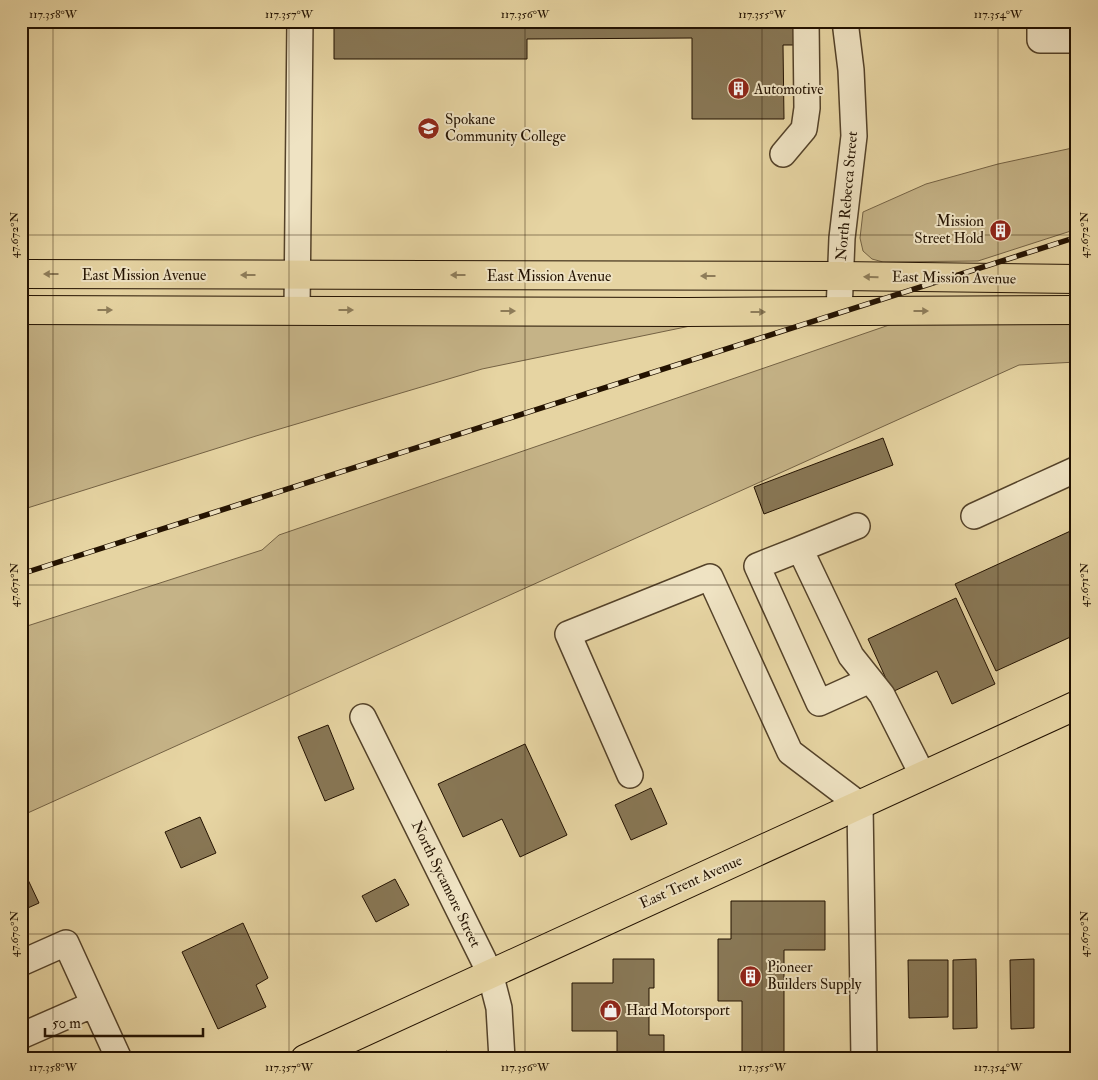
<svg xmlns="http://www.w3.org/2000/svg" width="1098" height="1080" font-family="'IM FELL Double Pica',serif">
<rect width="100%" height="100%" fill="#e6d4a2"/>
<filter id="stains"><feTurbulence type="fractalNoise" baseFrequency=".004" numOctaves="4"/><feColorMatrix values="0 0 0 0 .2 0 0 0 0 .09 0 0 0 0 .02 0 0 0 .5 -.17"/></filter>
<radialGradient id="worn" r=".72"><stop offset=".6" stop-color="#630" stop-opacity="0"/><stop offset="1" stop-color="#630" stop-opacity=".3"/></radialGradient>
<path fill="#c5b387" stroke="#746244" d="M1077 147V229L978 261 883 262 872 259 863 251 860 238 863 212 926 184 998 164Z
M21 324H700L482 369 256 436 21 510Z
M892 324H1077V362L1019 365 21 816V628L262 550 279 535Z"/>
<path fill="#875" stroke="#231201" d="M334 21H795V45H783L784 119H692V38L527 39V59H334Z
M1004 225 1007 232 995 236 993 229Z
M883 438 893 465 764 514 754 487Z
M1077 528V634L996 671 955 584Z
M956 598 995 684 952 704 937 671 892 692 868 639Z
M328 725 354 789 325 801 298 737Z
M525 744 567 835 520 857 502 819 463 837 438 784Z
M651 788 667 824 631 840 615 805Z
M200 817 216 853 181 868 165 832Z
M21 865 39 903 21 911Z
M395 879 409 905 376 922 362 896Z
M731 901H825V950H784V1052H825V1059H742V1001H718V939H731Z
M243 923 268 978 256 985 266 1007 218 1029 182 952Z
M613 959H654V988H649V1035H664V1059H617V1031H572V983H613Z
M976 959 977 1028 953 1029V960Z
M1034 959V1028L1011 1029 1010 960Z
M908 960H948V1017L909 1018Z
M447 1051V1059H430Z"/>
<g fill="none" stroke-linecap="round" stroke-linejoin="round">
<defs>
<path id="minor" d="M1040 21V40H1077
M783 154 804 129 807 108 806 21
M297 309 300 21
M839 312 842 238 854 136 851 70 845 21
M974 516 1077 469
M857 526 800 549 851 656 882 695 923 776
M800 549 757 566 819 703 870 680
M363 717 490 973 499 1008 502 1059
M630 775 568 634 710 577 790 752 860 805 864 1059
M21 963 66 943 119 1059
M21 1036 94 1004"/>
<path id="major" d="M21 274 840 276 1077 279
M21 310 686 312 1077 310
M305 1059 1077 705"/>
</defs>
<use href="#minor" stroke="#544229" stroke-width="28"/>
<use href="#major" stroke="#231201" stroke-width="30"/>
<use href="#minor" stroke="#efe3c3" stroke-width="25"/>
<use href="#major" stroke="#e6d4a2" stroke-width="28"/>
<defs>
<path id="rail" d="M21 574 1077 237"/>
</defs>
<use href="#rail" stroke="#231201" stroke-width="5.5"/>
<use href="#rail" stroke="#efe3c3" stroke-width="4" stroke-dasharray="11" stroke-linecap="butt"/>
</g>
<defs><path id="oneway-solid" d="M-6-.8H1V-3.2L6.5 0L1 3.2V.8H-6Z" transform="scale(1.25)"/></defs>
<g fill="#8e7d5a">
<use href="#oneway-solid" transform="translate(51 274) rotate(-180)"/>
<use href="#oneway-solid" transform="translate(248 275) rotate(-180)"/>
<use href="#oneway-solid" transform="translate(458 275) rotate(-180)"/>
<use href="#oneway-solid" transform="translate(708 276) rotate(180)"/>
<use href="#oneway-solid" transform="translate(871 277) rotate(-179)"/>
<use href="#oneway-solid" transform="translate(105 310)"/>
<use href="#oneway-solid" transform="translate(346 310)"/>
<use href="#oneway-solid" transform="translate(508 311)"/>
<use href="#oneway-solid" transform="translate(921 311)"/>
<use href="#oneway-solid" transform="translate(758 312)"/>
</g>
<path fill="none" stroke="#231201" stroke-width="1" stroke-opacity="0.45" d="M53 21V1059M289 21V1059M525 21V1059M762 21V1059M998 21V1059M21 235H1077M21 585H1077M21 934H1077"/>
<defs>
<symbol id="building-disc" viewBox="-11 -11 22 22"><circle r="9.5" fill="#8f2418" stroke="#efe3c3"/><path d="M-4-6H4V6H1V3H-1V6H-4ZM-2.5-4.3h1.7v1.8h-1.7ZM.8-4.3h1.7v1.8H.8ZM-2.5-1h1.7V.8h-1.7ZM.8-1h1.7V.8H.8Z" fill="#fff"/></symbol>
<symbol id="university-disc" viewBox="-11 -11 22 22"><circle r="9.5" fill="#8f2418" stroke="#efe3c3"/><path d="M0-5L7-2L0 1L-7-2ZM-4 1L0 2.5L4 1V4Q0 6-4 4Z" fill="#fff"/></symbol>
<symbol id="shop-disc" viewBox="-11 -11 22 22"><circle r="9.5" fill="#8f2418" stroke="#efe3c3"/><path d="M-5-2.5h2.3a2.7 3.5 0 0 1 5.4 0H5L5.5 6h-11ZM-1.5-2.5h3a1.5 2.3 0 0 0-3 0Z" fill="#fff"/></symbol>
</defs>
<g fill-rule="evenodd">
<use href="#building-disc" x="726" y="76" width="25" height="25"/>
<use href="#university-disc" x="416" y="116" width="25" height="25"/>
<use href="#building-disc" x="988" y="218" width="25" height="25"/>
<use href="#building-disc" x="738" y="964" width="25" height="25"/>
<use href="#shop-disc" x="598" y="998" width="25" height="25"/>
</g>
<g text-anchor="middle" dominant-baseline="central" stroke-width="4" stroke-linejoin="round" paint-order="stroke">
<g font-size="15" fill="#231201" stroke="#efe3c3" text-anchor="start">
<text x="754" y="89">Automotive</text>
<text x="445" y="119">Spokane<tspan x="445" dy="17">Community College</tspan></text>
<text x="984" y="221" text-anchor="end">Mission<tspan x="984" dy="17">Street Hold</tspan></text>
<text x="767" y="967">Pioneer<tspan x="767" dy="17">Builders Supply</tspan></text>
<text x="626" y="1010">Hard Motorsport</text>
</g>
<g font-size="15" fill="#231201" stroke="#efe3c3">
<text transform="translate(847 196) rotate(-85)">North Rebecca Street</text>
<text x="144" y="275">East Mission Avenue</text>
<text x="549" y="276">East Mission Avenue</text>
<text transform="translate(954 278) rotate(1)">East Mission Avenue</text>
<text transform="translate(691 882) rotate(-24)">East Trent Avenue</text>
<text transform="translate(446 884) rotate(64)">North Sycamore Street</text>
</g>
</g>
<rect width="1098" height="1080" fill="none" stroke="#e6d4a2" stroke-width="55"/>
<path d="M45 1028v8h158v-8" fill="none" stroke="#231201" stroke-width="2.5"/>
<text x="52" y="1028" font-size="15" fill="#231201" stroke="#efe3c3" stroke-width="4" paint-order="stroke">50 m</text>
<rect x="28" y="28" width="1042" height="1024" fill="none" stroke="#231201" stroke-width="2"/>
<g font-size="12" text-anchor="middle" fill="#231201">
<text x="53" y="18">117.358°W</text>
<text x="289" y="18">117.357°W</text>
<text x="525" y="18">117.356°W</text>
<text x="762" y="18">117.355°W</text>
<text x="998" y="18">117.354°W</text>
<text transform="translate(14 235) rotate(-90)" y="4">47.672°N</text>
<text transform="translate(1084 235) rotate(-90)" y="4">47.672°N</text>
<text transform="translate(14 585) rotate(-90)" y="4">47.671°N</text>
<text transform="translate(1084 585) rotate(-90)" y="4">47.671°N</text>
<text transform="translate(14 934) rotate(-90)" y="4">47.670°N</text>
<text transform="translate(1084 934) rotate(-90)" y="4">47.670°N</text>
<text x="53" y="1071">117.358°W</text>
<text x="289" y="1071">117.357°W</text>
<text x="525" y="1071">117.356°W</text>
<text x="762" y="1071">117.355°W</text>
<text x="998" y="1071">117.354°W</text>
</g>
<rect width="100%" height="100%" filter="url(#stains)"/>
<rect width="100%" height="100%" fill="url(#worn)"/>
</svg>
